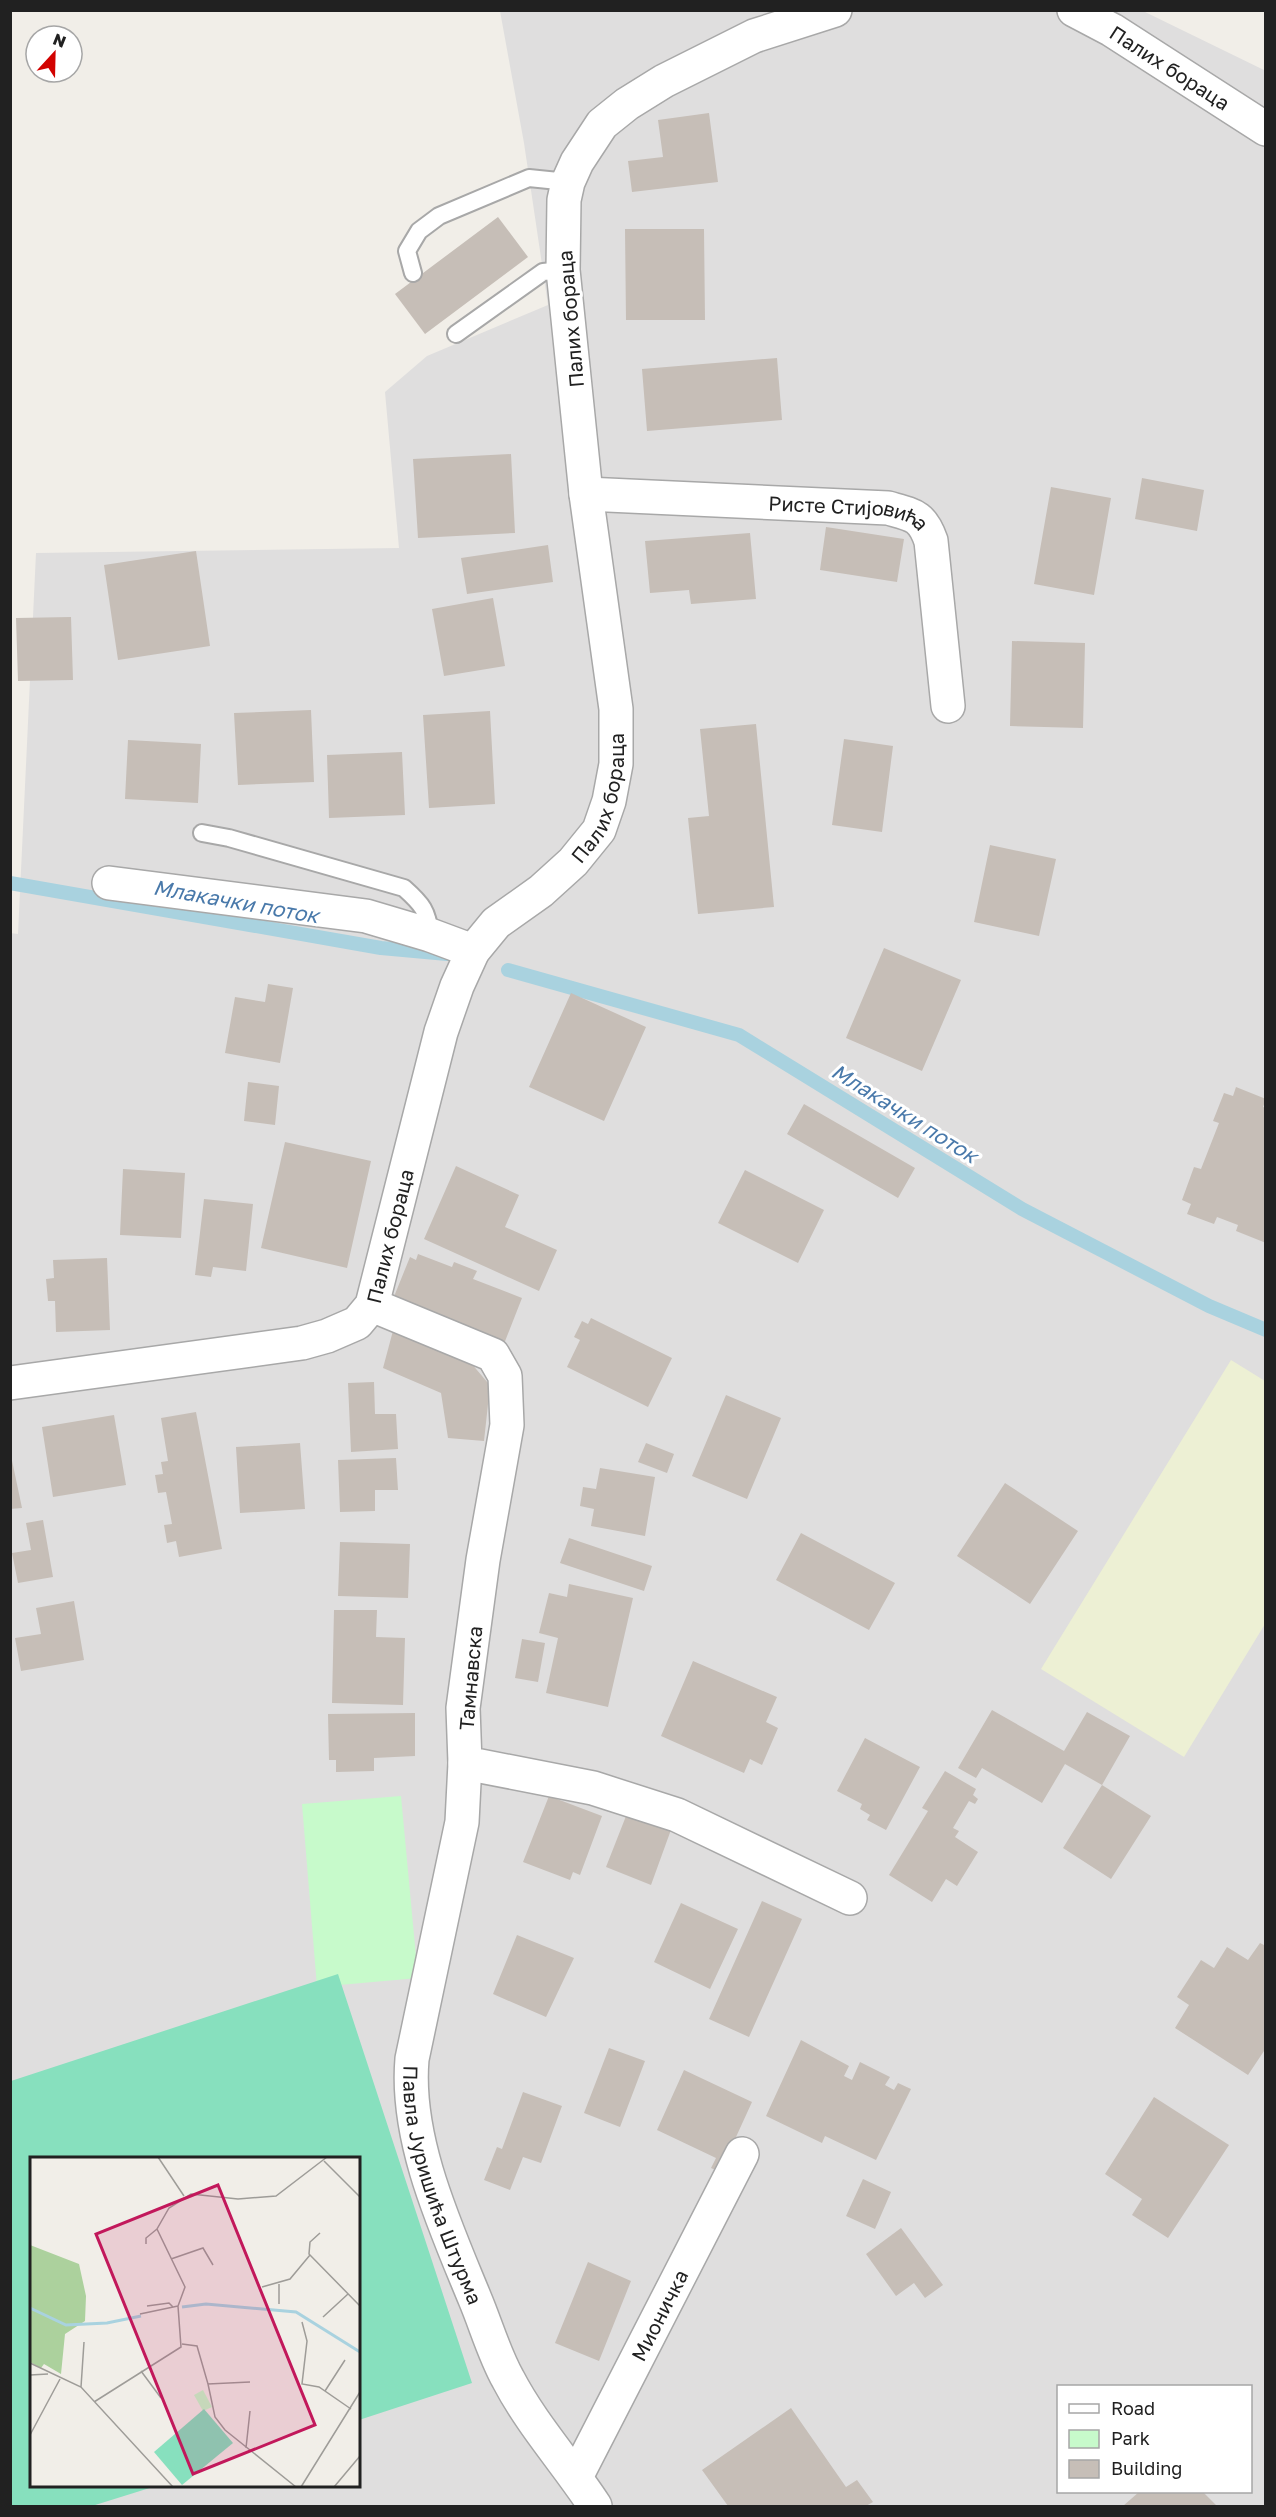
<svg xmlns="http://www.w3.org/2000/svg" width="1276" height="2517" font-family="'Golos Text',sans-serif">
<rect width="100%" height="100%" fill="#f1eee8"/>
<path fill="#dfdede" fill-rule="evenodd" d="M500 11H1143L1266 71 1265 2506H11L10 933 18 934 36 553 399 548 385 392 427 356 548 305 524 143ZM32 2158H358V2486H32ZM1058 2386H1250V2492H1058Z"/>
<path fill="#edf0d4" d="M1231 1360 1265 1381V1624L1184 1757 1041 1669Z"/>
<path fill="#c7facb" d="M401 1796 418 1978 317 1987 302 1804Z"/>
<path fill="#87e0be" d="M338 1974 472 2383 359 2420 358 2158H32V2486H156L92 2506H11V2081Z"/>
<g fill="none" stroke-linecap="round" stroke-linejoin="round">
<path stroke="#a9d2df" stroke-width="14" d="M10 883 381 948 447 954
M508 970 739 1035 1022 1209 1209 1306 1266 1330"/>
</g>
<path fill="#c6beb7" d="M709 113 718 182 632 192 628 161 663 157 658 120Z
M498 217 528 257 425 334 395 294Z
M625 229H704L705 320H626Z
M777 358 782 420 647 431 642 369Z
M511 454 515 533 418 538 413 459Z
M1142 478 1204 490 1197 531 1135 519Z
M1051 487 1111 498 1094 595 1034 584Z
M826 527 904 539 897 582 820 570Z
M750 533 756 599 691 604 689 590 650 593 645 541Z
M548 545 553 582 467 594 461 558Z
M196 551 210 646 118 660 104 565Z
M493 598 505 666 444 676 432 609Z
M71 617 73 680 18 681 16 618Z
M1012 641 1085 643 1083 728 1010 726Z
M311 710 314 782 238 785 234 713Z
M490 711 495 804 429 808 423 715Z
M756 724 774 907 698 914 688 818 709 816 700 729Z
M844 739 893 746 882 832 832 825Z
M128 740 201 744 198 803 125 799Z
M402 752 405 815 329 818 327 755Z
M990 845 1056 859 1039 936 974 922Z
M884 948 961 980 922 1071 846 1038Z
M268 984 293 988 280 1063 225 1053 235 997 265 1002Z
M571 993 646 1027 604 1121 529 1087Z
M248 1082 279 1086 275 1125 244 1121Z
M1236 1087 1266 1099 1263 1107 1266 1108V1243L1236 1231 1238 1225 1217 1217 1214 1224 1187 1214 1191 1204 1182 1200 1194 1167 1201 1169 1219 1123 1213 1121 1224 1093 1233 1096Z
M804 1104 915 1168 898 1198 787 1134Z
M285 1142 371 1161 347 1268 261 1248Z
M456 1166 519 1195 505 1227 557 1250 539 1291 424 1239Z
M123 1169 185 1173 181 1238 120 1235Z
M745 1170 824 1210 798 1263 718 1223Z
M204 1199 253 1204 246 1271 213 1267 211 1277 195 1275Z
M418 1254 452 1267 454 1262 477 1271 473 1279 522 1298 502 1349 391 1304 410 1257 416 1260Z
M107 1258 110 1330 56 1332 55 1301H48L46 1279 54 1278 53 1260Z
M591 1318 672 1358 648 1407 567 1367 580 1340 574 1337 582 1321 588 1324Z
M394 1327 471 1363 488 1383 489 1395 484 1441 448 1438 441 1393 383 1368Z
M374 1382 375 1414H396L398 1449 351 1452 348 1383Z
M726 1395 781 1418 747 1499 692 1476Z
M196 1412 222 1549 179 1557 176 1541 167 1543 164 1525 172 1524 166 1492 158 1493 155 1475 163 1474 161 1462 168 1461 161 1418Z
M114 1415 126 1485 53 1497 42 1427Z
M300 1443 305 1509 240 1513 236 1447Z
M646 1443 674 1454 667 1473 638 1462Z
M10 1451 22 1508 10 1509Z
M396 1458 398 1490H375V1511L340 1512 338 1460Z
M600 1468 655 1477 645 1536 591 1526 594 1509 580 1506 583 1487 596 1489Z
M1005 1483 1078 1531 1030 1604 957 1556Z
M43 1520 53 1577 18 1583 12 1553 31 1550 26 1523Z
M801 1533 895 1583 869 1630 776 1580Z
M569 1538 652 1566 644 1591 560 1563Z
M340 1542 410 1544 408 1598 338 1596Z
M569 1584 633 1598 608 1707 546 1693 558 1638 539 1633 549 1593 567 1597Z
M74 1601 84 1660 21 1671 15 1638 41 1634 36 1608Z
M334 1610H377L376 1637 405 1638 403 1705 332 1703Z
M522 1639 545 1643 538 1682 515 1678Z
M693 1661 777 1697 766 1722 778 1728 762 1765 750 1759 744 1773 661 1736Z
M992 1710 1064 1751 1087 1712 1130 1736 1102 1785 1065 1764 1042 1803 982 1768 976 1778 958 1768Z
M415 1713V1756L374 1758V1771L336 1772V1760H329L328 1714Z
M865 1738 920 1767 886 1830 867 1820 870 1815 860 1809 862 1804 837 1791Z
M945 1771 976 1789 973 1795 978 1799 975 1804 969 1801 953 1828 959 1831 955 1837 978 1852 957 1886 946 1879 932 1902 889 1875 928 1811 922 1808Z
M1102 1785 1151 1816 1111 1879 1063 1848Z
M549 1796 602 1816 580 1875 573 1872 570 1880 523 1862Z
M628 1811 672 1827 651 1885 606 1867Z
M762 1901 802 1919 749 2037 709 2019Z
M681 1903 738 1929 710 1989 654 1962Z
M517 1935 574 1958 546 2017 493 1994Z
M1260 1943 1266 1946V2048L1248 2075 1175 2028 1189 2005 1177 1997 1201 1960 1214 1968 1227 1947 1248 1960Z
M801 2040 849 2066 844 2076 852 2080 860 2062 890 2077 885 2085 894 2090 898 2083 911 2089 876 2160 825 2136 822 2143 766 2116Z
M609 2048 645 2061 620 2127 584 2113Z
M684 2070 752 2102 720 2172 711 2168 716 2158 657 2130Z
M523 2092 562 2106 541 2163 523 2157 510 2190 484 2180 497 2147 502 2149Z
M1154 2097 1229 2145 1168 2238 1132 2215 1142 2199 1105 2174Z
M863 2179 891 2192 875 2229 846 2216Z
M901 2228 943 2285 925 2298 914 2283 896 2296 866 2254Z
M588 2262 631 2281 599 2361 555 2343Z
M791 2408 846 2487 857 2480 873 2502 866 2506H728L702 2470Z
M1139 2492H1203L1217 2506H1123Z"/>
<g fill="none" stroke-linecap="round" stroke-linejoin="round">
<defs>
<path id="service" d="M413 273 407 251 419 231 439 216 529 178 568 182
M456 334 543 272 563 270
M202 833 229 838 404 888C422 904 428 911 430 935"/>
<g id="minor">
<path id="s1" d="M1074 10 1112 30 1266 129"/>
<path id="s2" d="M586 494 888 508C913 515 922 515 931 541L948 706"/>
<path d="M109 883 366 916 430 935 473 951"/>
<path d="M372 1305 493 1355 505 1376 507 1425 483 1560 463 1708 465 1763 593 1788 677 1815 850 1898"/>
<path id="s3" d="M10 1383 302 1343 327 1336 357 1323 372 1305 441 1032 457 986 473 951 496 923 541 891 573 862 599 830 609 801 616 764V709L586 494 563 270 564 200 568 182 577 162 602 124 627 104 664 81 754 36 835 10"/>
<path id="s4" d="M465 1763 462 1822 412 2059C405 2139 445 2226 475 2299 486 2325 494 2354 508 2379 532 2425 567 2463 595 2506"/>
<path id="s5" d="M576 2477 742 2154"/>
</g>
</defs>
<use href="#service" stroke="#a8a8a8" stroke-width="20"/>
<use href="#minor" stroke="#a8a8a8" stroke-width="36"/>
<use href="#service" stroke="#fff" stroke-width="16"/>
<use href="#minor" stroke="#fff" stroke-width="33"/>
</g>
<g text-anchor="middle" dominant-baseline="central" stroke-width="6" stroke-linejoin="round" paint-order="stroke">
<g font-size="20" fill="#212121" stroke="#fff">
<text stroke="none"><textPath href="#s1" startOffset="112">Палих бораца</textPath></text>
<text transform="translate(570 319) rotate(-95)">Палих бораца</text>
<text stroke="none"><textPath href="#s2" startOffset="264">Ристе Стијовића</textPath></text>
<text stroke="none"><textPath href="#s3" startOffset="952">Палих бораца</textPath></text>
<text stroke="none"><textPath href="#s3" startOffset="448">Палих бораца</textPath></text>
<text transform="translate(470 1678) rotate(-85)">Тамнавска</text>
<text stroke="none"><textPath href="#s4" startOffset="432">Павла Јуришића Штурма</textPath></text>
<text stroke="none"><textPath href="#s5" startOffset="182">Мионичка</textPath></text>
</g>
<g font-size="21" font-style="italic" fill="#4979aa" stroke="#fff">
<text transform="translate(236 901) rotate(10)">Млакачки поток</text>
<text transform="translate(905 1113) rotate(32)">Млакачки поток</text>
</g>
</g>
<g transform="translate(30 2157)">
<rect width="330" height="330" fill="#f1eee8"/>
<path d="M0 88 49 107 56 139 55 164 35 177 31 217 14 207 11 211 0 205Z" fill="#acd19d"/>
<path d="M173 233 182 250 173 254 164 238Z" fill="#c7facb"/>
<path d="M174 252 203 286 152 328 124 295Z" fill="#87e0be"/>
<path fill="none" stroke="#a9d2df" stroke-width="3" d="M152 150 176 147 266 155 330 195M0 151 36 168 77 166 111 159"/>
<path fill="none" stroke="#9e9c98" stroke-width="1.5" d="M128 0 154 39M294 4 330 40M290 76 280 85 279 97 330 149M116 87V81L127 72M141 102 173 91 183 108M249 127V147M232 130 260 122 280 98M117 149 139 146 143 150M110 157 148 149M293 160 318 137M272 165 277 184 272 227 289 230 321 252M152 187 167 189 178 227 220 225M0 206 51 230 143 330M111 214 131 241M0 218 18 217M178 227 185 260 195 273 266 330M51 230 54 185M295 234 315 203M64 245 151 190 148 149 155 130 127 72 139 51 161 37 208 42 246 39 297 0M0 278 30 222M216 291 220 254M271 330 330 235M304 330 330 299"/>
<path fill="#c2185b" fill-opacity="0.15" stroke="#c2185b" stroke-width="3" d="M188 28 285 268 163 317 66 77Z"/>
<rect width="330" height="330" fill="none" stroke="#212121" stroke-width="3"/>
</g>
<rect width="1276" height="2517" fill="none" stroke="#212121" stroke-width="24"/>
<rect x="1057" y="2385" width="195" height="108" fill="#ffffff" stroke="#a6a6a6" stroke-width="1.5"/>
<rect x="1069" y="2404" width="30" height="9" fill="#ffffff" stroke="#a6a6a6" stroke-width="1.5"/>
<text x="1111" y="2415" font-size="18" fill="#212121">Road</text>
<rect x="1069" y="2430" width="30" height="18" fill="#c7facb" stroke="#a6a6a6" stroke-width="1.5"/>
<text x="1111" y="2445" font-size="18" fill="#212121">Park</text>
<rect x="1069" y="2460" width="30" height="18" fill="#c6beb7" stroke="#a6a6a6" stroke-width="1.5"/>
<text x="1111" y="2475" font-size="18" fill="#212121">Building</text>
<g transform="translate(54 54) rotate(22)"><circle r="28" fill="#ffffff" stroke="#a6a6a6" stroke-width="1.5"/>
<path d="M0-4.5L10 22L0 15L-10 22Z" fill="#d20200"/>
<text y="-9" font-size="16" font-weight="bold" text-anchor="middle" fill="#212121">N</text>
</g>
</svg>
